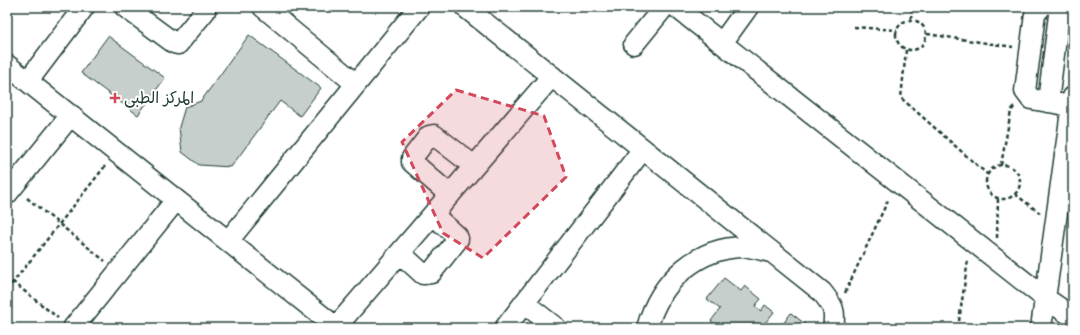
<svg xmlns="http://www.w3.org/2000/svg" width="1080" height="335" font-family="Mynerve,'Playpen Sans Arabic',sans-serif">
<rect width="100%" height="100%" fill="#fff"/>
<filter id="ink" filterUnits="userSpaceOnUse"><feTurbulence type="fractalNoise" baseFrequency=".025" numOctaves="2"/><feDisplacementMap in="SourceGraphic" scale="8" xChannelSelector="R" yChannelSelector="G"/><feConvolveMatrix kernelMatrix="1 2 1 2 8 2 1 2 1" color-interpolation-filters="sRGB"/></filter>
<g filter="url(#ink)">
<path fill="#c7cfcc" stroke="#1f3d34" d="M249 35 321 88 300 116 280 101 231 167 199 165 182 152 179 127 185 107 201 101Z
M108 36 165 78 138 115 81 73Z
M724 278 741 291 745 286 761 299 755 306 761 311 765 305 774 312 761 328H719L711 321 720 309 707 299Z
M791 313 805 324 801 328H780Z
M687 324 693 328H684Z"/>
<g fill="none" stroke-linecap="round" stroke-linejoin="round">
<defs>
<path id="minor" d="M125 7 174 43 178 44 205 11V7
M263 7 356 84
M465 7 822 292C833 306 836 310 833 328
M676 7 1045 298 1073 317
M1041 7 1035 14 1025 91 1031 99 1072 106
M722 43 748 7
M634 44 664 7
M7 65 337 328
M28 81 84 7
M1048 102 1060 7
M7 194 71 115
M450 195 412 162V158L429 136 434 135 474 166
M228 241 419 7
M400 253 423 274 431 273 458 239 457 236 433 215
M524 303 556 328
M336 327 552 76
M73 328 176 200
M505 328 643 149
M647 328C660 281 698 245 749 247 756 248 763 250 770 252
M1041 328 1073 97"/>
</defs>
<use href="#minor" stroke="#1f3d34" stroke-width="23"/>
<path stroke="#1f3d34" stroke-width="2.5" stroke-dasharray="4 3" stroke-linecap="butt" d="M911 19 912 7
M896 35a15 15 0 1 1 30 0a15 15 0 1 1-30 0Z
M854 27 897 30
M927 34 1013 47
M906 50 901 98 987 174
M986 182a17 17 0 1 1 34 0a17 17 0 1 1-34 0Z
M1001 165 1011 111 1015 106
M1015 194 1040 213
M27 198 105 261
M997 238 998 198
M7 277 58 318
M7 290 106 165
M845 293 889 198
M958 328 968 260"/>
<use href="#minor" stroke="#fff" stroke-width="20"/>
</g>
</g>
<path fill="#d1495b" fill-opacity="0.2" stroke="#d1495b" stroke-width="3" stroke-dasharray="8 5" stroke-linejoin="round" d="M456 90 544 116 566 177 483 258 443 233 402 142Z"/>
<path fill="#d1495b" stroke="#fff" stroke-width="1.5" d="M113 92h4v4h4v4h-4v4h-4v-4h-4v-4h4z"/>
<g text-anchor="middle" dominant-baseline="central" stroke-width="4" stroke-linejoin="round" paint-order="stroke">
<g font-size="16" fill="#1f3d34" stroke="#fff" text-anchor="start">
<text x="124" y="98">المركز الطبى</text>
</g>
</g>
<rect width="1080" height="335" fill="none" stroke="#fff" stroke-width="24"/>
<rect x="12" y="12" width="1056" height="311" fill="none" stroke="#1f3d34" stroke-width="1.5" filter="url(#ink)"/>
</svg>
